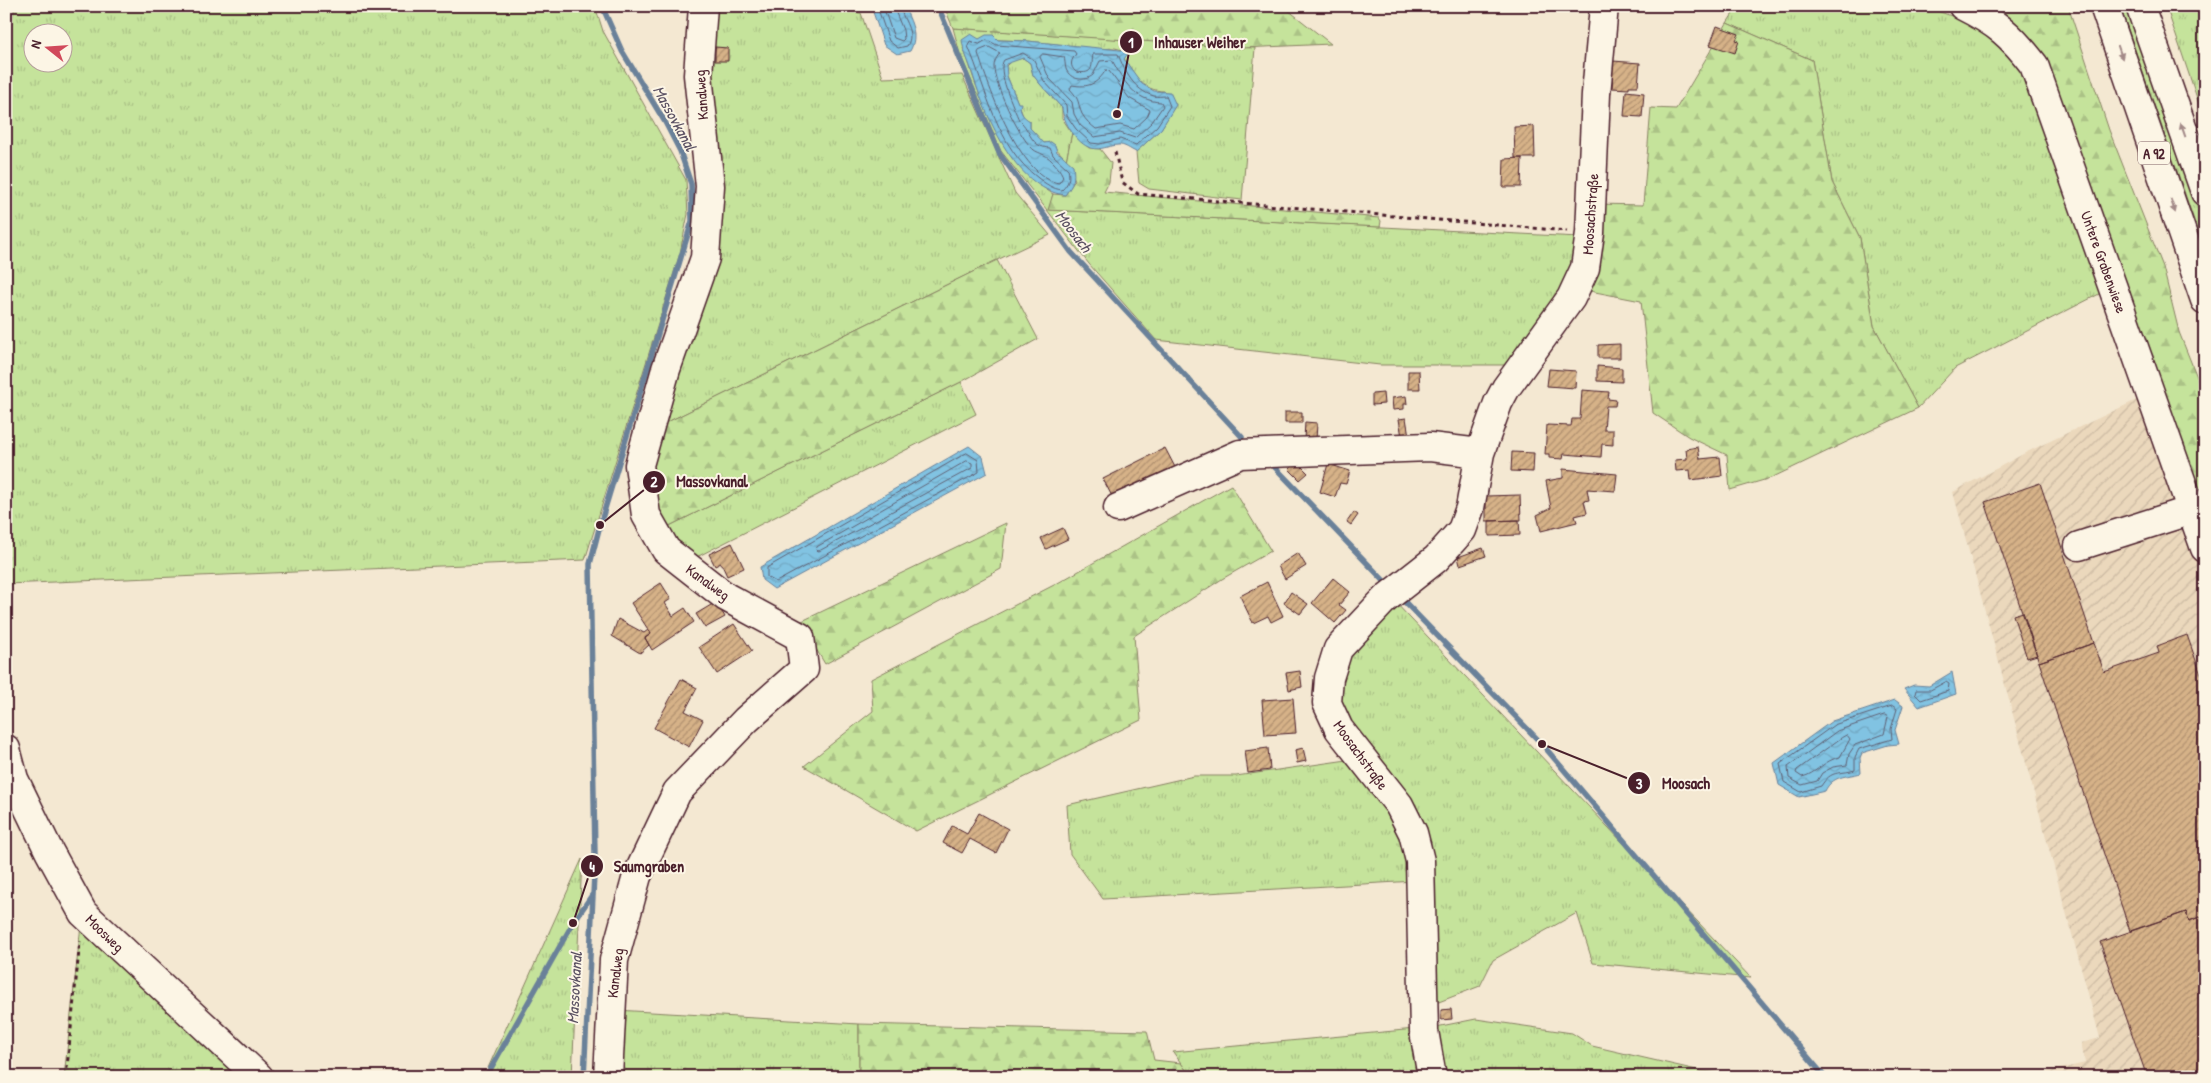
<svg xmlns="http://www.w3.org/2000/svg" width="2211" height="1083" font-family="'Patrick Hand',sans-serif">
<defs>
<pattern id="industrial-furrows" width="10" height="10" patternUnits="userSpaceOnUse" patternTransform="scale(1.25)"><rect width="10" height="10" fill="#ebd8bc"/><path d="M-1 1l2-2M0 10L10 0M9 11l2-2" fill="none" stroke="#cbb9a2"/></pattern>
<pattern id="grass-tufts" width="24" height="20" patternUnits="userSpaceOnUse" patternTransform="scale(1.25)"><rect width="24" height="20" fill="#c5e39b"/><path d="M3 7l-1-3M5 7V3M7 7l1-3M15 17l-1-3M17 17v-4M19 17l1-3" fill="none" stroke="#abc286"/></pattern>
<pattern id="forest-firs" width="22" height="20" patternUnits="userSpaceOnUse" patternTransform="scale(1.25)"><rect width="22" height="20" fill="#c5e39b"/><path d="M5 1l3.5 6h-7zM16 11l3.5 6h-7z" fill="#abc286"/></pattern>
<pattern id="water-waves" width="16" height="10" patternUnits="userSpaceOnUse" patternTransform="scale(1.25)"><rect width="16" height="10" fill="#81c3e2"/><path d="M0 5q4-4 8 0t8 0" fill="none" stroke="#71a7c2"/></pattern>
<pattern id="building-hatch" width="6" height="6" patternUnits="userSpaceOnUse" patternTransform="scale(1.25)"><rect width="6" height="6" fill="#d6b288"/><path d="M-1 1l2-2M0 6l6-6M5 7l2-2" fill="none" stroke="#b0906f"/></pattern>
</defs>
<rect width="100%" height="100%" fill="#f4e8d2"/>
<filter id="ink" filterUnits="userSpaceOnUse"><feTurbulence type="fractalNoise" baseFrequency=".02" numOctaves="2"/><feDisplacementMap in="SourceGraphic" scale="10" xChannelSelector="R" yChannelSelector="G"/><feConvolveMatrix kernelMatrix="1 2 1 2 8 2 1 2 1" color-interpolation-filters="sRGB"/></filter>
<g filter="url(#ink)">
<path fill="url(#industrial-furrows)" d="M2164 387 2205 502V1077H2026L2085 1063 2081 1043 2100 1038 1953 492 2027 452Z"/>
<path fill="url(#grass-tufts)" stroke="#888163" fill-rule="evenodd" d="M14 6H595L603 31 686 180 688 214 680 253 585 560 6 584V68ZM32 32H62V62H32Z
M714 6H812L861 13 883 78 962 75 1015 193 1050 235 997 260 651 430 707 262 704 74Z
M1738 6H1923L1966 21 1994 38 2022 67 2103 292 1955 368 1918 408 1874 326 1860 238 1832 182 1812 60 1727 23Z
M2120 6H2131L2205 222V252Z
M2166 6H2205V122Z
M953 28 1255 48 1242 200 1149 189 1139 183 1136 152 1161 129 1175 105 1164 91C1143 91 1134 75 1124 58L1130 52 1115 48 1100 49 1028 41 979 39 963 48C969 60 971 73 976 85 993 129 1011 168 1053 194L1049 210 1579 237 1572 274 1518 365H1380L1156 340 1089 264 1001 151 960 54Z
M1023 58 1030 63 1033 75 1040 84 1062 108V118L1072 133 1066 161C1062 153 1056 150 1051 142L1044 143C1038 139 1036 133 1030 128V121L1024 118 1007 76 1005 67 1011 61Z
M961 382 976 414 689 561 661 530Z
M1393 600 1751 978 1593 963 1577 913 1493 960 1480 986 1431 1005 1415 881 1103 899 1070 854 1067 805 1194 776H1236L1354 759 1340 706 1344 652Z
M582 859 572 1077H484Z
M82 916 249 1077H64Z
M616 1010 859 1024V1077H614Z
M1476 1019 1572 1033 1592 1046 1701 1071 1774 1077H1191L1173 1052 1436 1027Z"/>
<path fill="url(#forest-firs)" stroke="#888163" d="M944 6H1283L1331 44 1242 48 953 28Z
M1991 6H2068L2109 130 2163 267 2179 332 2205 397V505L2073 136Z
M1727 23 1812 60 1832 182 1860 238 1874 326 1918 408 1771 478 1730 490 1727 455 1689 437 1653 413 1641 301 1590 291 1596 204 1643 205 1651 108 1676 109Z
M1072 133 1089 148 1100 149 1111 163 1109 182 1104 192 1379 218 1381 221 1380 227 1048 210 1053 194 1065 195 1075 180 1066 161Z
M997 260 1038 339 961 382 661 530 649 510 651 430Z
M1231 485 1271 551 1222 579 1134 636 1141 720 916 831 804 766 873 711 871 679 1056 584Z
M1006 523 1001 569 825 664 800 622Z
M859 1024 1147 1031 1154 1060 1181 1063 1191 1077H859Z"/>
<path fill="url(#water-waves)" stroke="#6b8199" d="M871 6H904C911 22 919 35 910 51L897 54 884 45Z
M971 34 979 39 986 35H993L998 40 1028 41 1130 51 1124 59 1142 84 1154 91 1170 92 1176 105 1161 129 1136 152C1131 150 1124 144 1118 145 1109 145 1101 151 1091 148 1077 144 1063 122 1062 108L1040 84 1033 75 1030 63 1023 58 1006 64 1007 76 1018 103H1021C1019 112 1023 117 1030 121V128L1044 143 1051 142 1055 145 1057 152C1064 155 1067 161 1073 165 1075 180 1074 183 1065 195 1014 189 984 112 971 69 968 60 963 50 962 40Z
M969 446 983 457 987 473 774 589 762 580 760 567Z
M1952 672 1956 694 1919 707 1904 689 1914 685 1929 686Z
M1895 700 1903 706 1895 730 1899 744 1888 745 1862 753 1860 758 1861 773C1846 777 1833 775 1825 791L1799 797 1779 785 1774 763 1832 721Z"/>
<g fill="none" stroke-linecap="round" stroke-linejoin="round">
<path stroke="#606174" stroke-width="1" d="M877 6 889 41 898 48 907 46C916 32 902 20 900 6
M883 6 894 38 902 41 904 39 903 30 893 6
M987 40 997 45 1074 51 1076 54C1071 60 1069 66 1076 72 1095 75 1091 66 1093 54H1118C1124 70 1134 91 1154 96 1157 97 1162 96 1166 96L1170 106 1157 126 1136 145 1120 139 1100 144 1091 143 1076 129 1067 116 1066 105 1044 81 1034 60 1023 53 1004 60C996 70 1014 108 1019 120 1032 131 1029 147 1050 148L1053 155 1068 169C1070 178 1069 183 1062 190 1053 189 1046 184 1038 178 997 147 987 91 968 46L970 41 979 44Z
M989 47 1000 53C997 57 994 61 994 67 994 84 1019 136 1031 147 1035 152 1039 152 1044 155 1050 157 1062 171 1063 177L1059 183C1020 178 988 86 978 53L979 51Z
M1043 54 1064 57C1065 60 1065 65 1066 69 1070 80 1085 82 1093 75L1100 61 1112 60C1123 81 1135 101 1161 102L1163 106 1152 122 1135 138 1120 133 1094 137 1080 125 1074 114 1072 102 1049 78 1040 57Z
M1106 70 1109 71 1129 98 1150 110 1147 117 1134 129 1120 125 1096 129C1091 125 1086 121 1082 114 1077 103 1081 101 1070 89L1072 85C1089 88 1097 84 1106 70Z
M967 453 978 460 979 472 776 582 767 577V568Z
M967 461 972 463V468L819 551 816 550 817 547Z
M1946 682 1949 684 1948 691 1921 700 1915 694 1916 690H1930Z
M1893 706 1897 709 1891 729 1892 739 1859 749 1855 757V770C1838 775 1832 769 1821 786L1801 792 1784 782 1780 764 1834 725Z
M1885 715 1888 717 1884 734 1855 745 1849 754 1847 765 1833 767 1822 773 1817 781 1802 785 1789 778 1788 767 1837 731Z
M1847 735 1850 739 1840 757C1824 760 1816 774 1802 777L1796 773 1797 770 1841 738Z"/>
<path stroke="#6b8199" stroke-width="5.5" d="M938 6 999 153 1071 252 1242 437
M1269 461 1389 586
M1399 596 1542 744 1825 1077
M486 1077 573 923 592 895
M584 1077 595 855 590 564 600 525 692 221 691 184 680 151 665 122 622 51 602 6"/>
</g>
<path fill="url(#building-hatch)" stroke="#4a1f2b" d="M1717 26 1739 34 1736 40 1739 41 1735 53 1710 45Z
M715 47 728 48V61H715Z
M1613 61 1640 63 1638 86H1629V89L1612 88Z
M1626 91 1644 93 1642 117 1624 116Z
M1534 126 1535 158H1515L1514 127Z
M1522 158 1521 187H1503L1504 159Z
M1620 344V358H1598V345Z
M1597 366 1622 368V382L1597 381Z
M1549 369 1576 371 1575 388 1547 386Z
M1408 371H1419L1420 389H1408Z
M1582 390 1609 392 1608 399 1616 400 1615 406H1606L1604 430H1613V445L1602 444 1601 457 1564 454 1563 459 1549 458V454H1545L1547 425 1571 426 1572 419H1580Z
M1383 393 1384 404 1372 405V394Z
M1406 396 1407 404H1404V409L1393 410 1392 398Z
M1285 412H1302V423H1285Z
M1406 418 1409 436 1402 437 1399 419Z
M1305 422 1317 423 1316 440 1304 439Z
M1698 447 1700 459 1720 457 1722 476 1691 480 1690 470 1676 471 1675 460 1687 459 1686 449Z
M1165 448 1177 471 1115 502 1103 479Z
M1512 452 1534 453 1533 472 1511 471Z
M1297 462 1308 473 1300 480 1289 469Z
M1328 464 1350 471 1346 484 1340 483 1335 497 1320 492Z
M1563 469 1617 474 1615 491 1587 489 1589 500 1584 501 1587 513 1575 516 1577 522 1541 531 1537 515 1551 508 1546 481 1563 478Z
M2040 483 2094 643 2039 662 1985 502Z
M1520 495 1521 520 1486 521V496Z
M1354 512 1358 515 1351 525 1347 522Z
M1519 520 1520 535 1489 536V521Z
M1063 528 1068 539 1046 549 1041 538Z
M732 543 744 568 727 576 721 563 715 566 709 554Z
M1483 548 1486 556 1460 565 1458 557Z
M1298 553 1306 566 1285 579 1278 566Z
M1333 578 1350 592 1339 605 1346 610 1335 623 1312 603Z
M1267 582 1283 616 1271 622 1268 616 1253 623 1240 596Z
M661 583 671 599 665 603 673 616 685 608 694 622 652 650 645 638 651 634 631 603Z
M1291 592 1308 604 1300 614 1284 603Z
M716 602 725 617 705 628 696 614Z
M2023 612 2037 655 2027 658 2013 615Z
M618 619 644 633 648 630 651 634 645 638 649 645 640 653 612 636Z
M734 624 752 651 717 674 699 647Z
M2187 635 2205 686V915L2189 921 2186 912 2130 931 2039 662 2094 643 2104 672 2159 653 2157 646Z
M1300 671 1302 687 1289 690 1286 673Z
M681 679 697 688 685 711 703 720 689 747 654 728Z
M1293 698 1296 733 1265 735 1262 700Z
M1268 748 1270 770 1248 773 1245 751Z
M1303 748 1306 761 1297 763 1295 750Z
M979 813 1008 829 996 853 970 839 962 853 943 843 952 826 967 834Z
M2186 912 2189 921 2205 915V1077H2147L2100 942Z
M1451 1009 1452 1019 1441 1020V1010Z"/>
<g fill="none" stroke-linecap="round" stroke-linejoin="round">
<defs>
<path id="minor" d="M1963 6C1997 23 2011 35 2034 65L2205 548
M1118 508 1240 454 1430 447 1480 453
M2079 546 2192 510
M6 749 14 779 49 851 83 913 259 1077
M608 1077 614 960 637 876 677 792 746 720 804 669 800 637 726 597 666 550 646 515 639 465 666 369 705 258 710 186 698 75 703 6
M1432 1077 1424 1031 1420 861 1413 833 1399 805 1339 729 1327 703 1329 678 1338 649 1385 599 1436 559 1462 530 1470 508 1480 453 1498 403 1506 388 1571 298 1585 268 1590 233 1596 94 1604 6"/>
<path id="highway" d="M2104 6 2205 300
M2140 6 2205 192"/>
</defs>
<use href="#minor" stroke="#4a1f2b" stroke-width="31"/>
<use href="#highway" stroke="#4a1f2b" stroke-width="31"/>
<path stroke="#4a1f2b" stroke-width="3" stroke-dasharray="4 4" stroke-linecap="butt" d="M1115 152 1122 182 1138 194 1567 231
M66 1077 80 941"/>
<use href="#minor" stroke="#fcf5e5" stroke-width="28"/>
<use href="#highway" stroke="#fcf5e5" stroke-width="28"/>
</g>
<defs><path id="oneway-solid" d="M-6-.8H1V-3.2L6.5 0L1 3.2V.8H-6Z" transform="scale(1.25)"/></defs>
<g fill="#a38a88">
<use href="#oneway-solid" transform="translate(2120 52) rotate(71)"/>
<use href="#oneway-solid" transform="translate(2183 130) rotate(-109)"/>
<use href="#oneway-solid" transform="translate(2173 206) rotate(71)"/>
</g>
</g>
<g text-anchor="middle" dominant-baseline="central" stroke-width="4" stroke-linejoin="round" paint-order="stroke">
<rect fill="#fcf5e5" stroke="#7f5f63" stroke-width="1" x="2138" y="141.5" width="32" height="23" rx="4"/>
<g font-size="14" font-weight="bold" fill="#4a1f2b">
<text x="2154" y="153">A 92</text>
</g>
<g font-size="15" fill="#4a1f2b" stroke="#fcf5e5">
<text transform="translate(701 95) rotate(-94)">Kanalweg</text>
<text transform="translate(1590 214) rotate(-86)">Moosachstraße</text>
<text transform="translate(2104 262) rotate(70)">Untere Grabenwiese</text>
<text transform="translate(708 582) rotate(36)">Kanalweg</text>
<text transform="translate(1361 755) rotate(54)">Moosachstraße</text>
<text transform="translate(105 933) rotate(44)">Moosweg</text>
<text transform="translate(615 973) rotate(-83)">Kanalweg</text>
</g>
<g font-size="16" font-style="italic" fill="#5a5062" stroke="#fcf5e5">
<text transform="translate(675 118) rotate(61)">Massovkanal</text>
<text transform="translate(1074 231) rotate(52)">Moosach</text>
<text transform="translate(574 988) rotate(-87)">Massovkanal</text>
</g>
</g>
<path fill="none" stroke="#4a1f2b" stroke-width="2" d="M1117 114L1131 42M600 525L654 482M1542 744L1639 783M573 923L592 866"/>
<g fill="#4a1f2b" stroke="#fcf5e5" stroke-width="2">
<circle cx="1117" cy="114" r="5"/>
<circle cx="600" cy="525" r="5"/>
<circle cx="1542" cy="744" r="5"/>
<circle cx="573" cy="923" r="5"/>
<circle cx="1131" cy="42" r="12"/>
<circle cx="654" cy="482" r="12"/>
<circle cx="1639" cy="783" r="12"/>
<circle cx="592" cy="866" r="12"/>
</g>
<g font-size="15" text-anchor="middle" font-weight="bold" fill="#fff">
<text x="1131" y="48">1</text>
<text x="654" y="487">2</text>
<text x="1639" y="789">3</text>
<text x="592" y="872">4</text>
</g>
<g font-size="16" text-anchor="middle" font-weight="bold" fill="#4a1f2b" stroke="#fcf5e5" stroke-width="4" stroke-linejoin="round" paint-order="stroke">
<text x="1200" y="48">Inhauser Weiher</text>
<text x="712" y="487">Massovkanal</text>
<text x="1686" y="789">Moosach</text>
<text x="649" y="872">Saumgraben</text>
</g>
<rect width="2211" height="1083" fill="none" stroke="#fcf5e5" stroke-width="25"/>
<rect x="12" y="12" width="2186" height="1058" fill="none" stroke="#4a1f2b" stroke-width="2" filter="url(#ink)"/>
<g transform="translate(48 48) rotate(287)"><circle r="24" fill="#fcf5e5" stroke="#b59f9b"/>
<path d="M0-4L9 19L0 12L-9 19Z" fill="#d1495b"/>
<text y="-8" font-size="14" font-weight="bold" text-anchor="middle" fill="#4a1f2b">N</text>
</g>
</svg>
